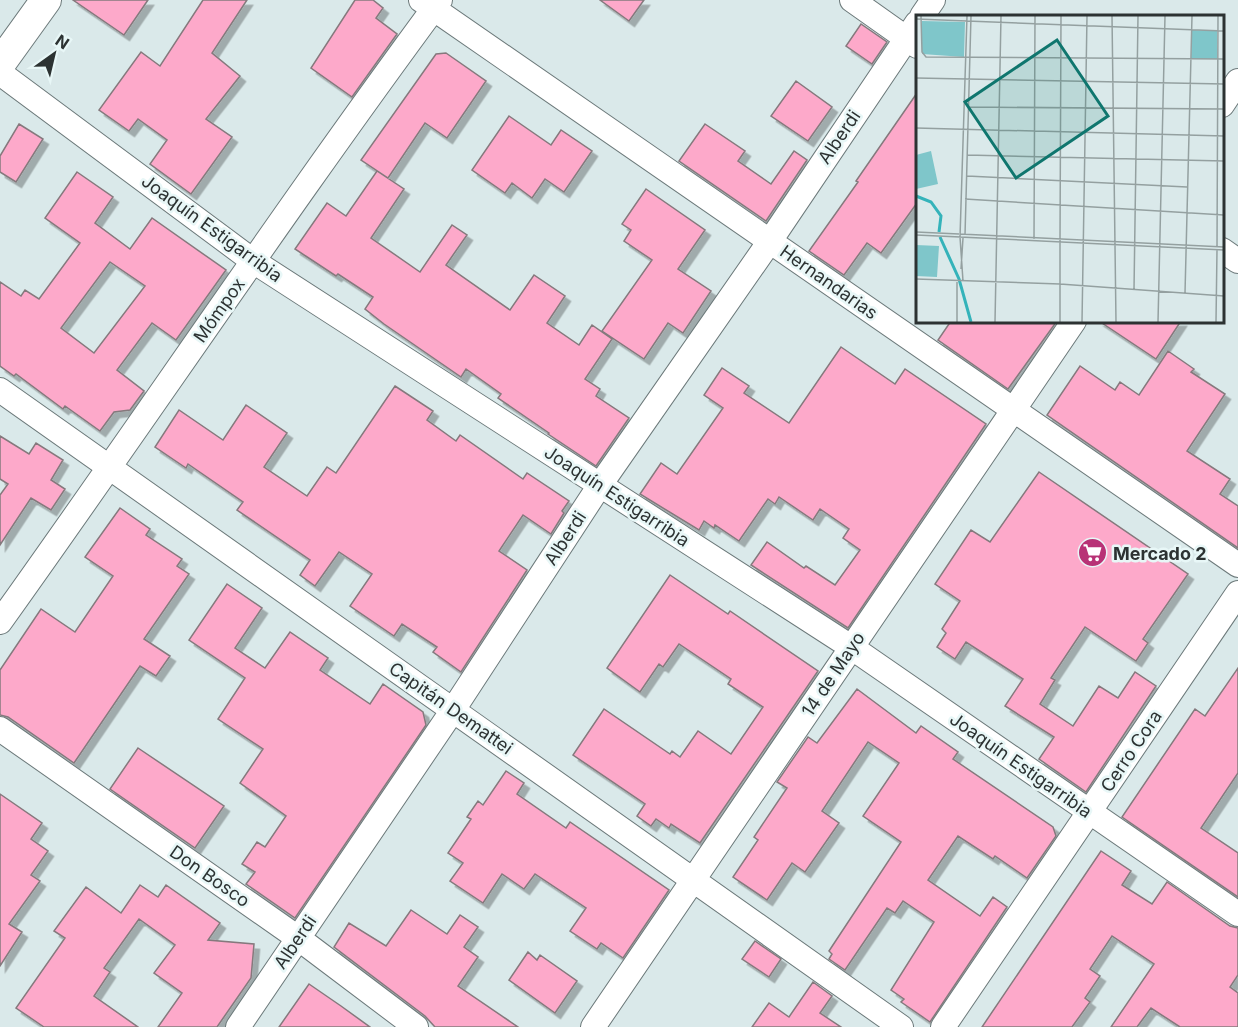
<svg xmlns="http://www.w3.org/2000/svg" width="1238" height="1027" font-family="Inter,sans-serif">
<defs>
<filter id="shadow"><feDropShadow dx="5.5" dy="5.5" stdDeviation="0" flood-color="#0004"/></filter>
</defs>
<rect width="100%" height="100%" fill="#dae9ea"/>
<path fill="#fda9ca" stroke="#85797d" stroke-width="1.5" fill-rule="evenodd" filter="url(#shadow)" d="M73 0H148L124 35Z
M203 0H247L212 53 240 76 206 119 232 137 191 194 150 164 167 140 138 119 129 131 99 110 141 52 160 66Z
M355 0H373L383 8 376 18 397 34 352 97 311 68Z
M600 0H644L629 21Z
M861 24 887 42 872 64 846 46Z
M446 53 486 81 447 138 425 123 388 178 361 160 436 54Z
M796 81 832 107 808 141 771 116Z
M917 93V203L881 253 867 243 844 275 809 251 858 182 856 181Z
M509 116 551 145 561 130 592 151 564 192 545 179 532 198 512 183 505 193 472 170Z
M19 124 43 139 16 182 0 172V156Z
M705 124 745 151 738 161 771 184 794 151 807 160 766 221 679 161Z
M377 171 404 189 371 238 420 272 452 225 467 235 446 265 510 310 534 275 565 296 547 323 579 345 592 325 612 339 585 379 600 389 596 396 629 418 596 466 548 434 549 433 498 398 501 394 466 369 461 377 384 324 365 309 373 297 338 274 336 276 295 249 327 203 346 216Z
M77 172 113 197 95 223 130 249 152 218 226 270 176 340 152 323 117 370 144 391 130 410 114 412 100 431 65 406 63 409 16 374 14 376 0 366V282L21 296 25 290 39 299 80 243 45 218ZM110 262 145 286 94 353 61 328Z
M646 189 705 230 678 269 711 291 683 333 668 323 644 359 602 331 652 260 624 241 631 230 622 224Z
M951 321H1057L1008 389 938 340Z
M1099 321H1181L1156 359Z
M841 347 895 384 905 369 986 424 848 628 751 565 767 542 804 568 806 566 835 585 860 550 843 538 849 529 820 509 813 520 779 497 775 504 768 499 739 541 715 525 714 528 704 521 699 530 640 494 661 463 677 474 723 408 704 395 722 368 749 386 744 393 789 423Z
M1168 351 1194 369 1191 372 1225 394 1187 451 1230 479 1220 494 1238 506V548L1047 415 1080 366 1115 390 1120 382 1139 395Z
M395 386 433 411 427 420 456 441 460 435 523 479 527 473 569 501 562 511 564 513 551 534 523 515 499 551 527 570 461 672 433 652 437 647 402 624 394 636 350 606 372 574 339 552 315 586 300 575 310 560 237 510 243 502 188 464 186 468 155 447 179 410 223 440 246 405 287 433 264 467 307 496 327 467 336 473Z
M0 436 29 454 36 443 63 460 51 480 65 489 51 510 31 498 0 545V495L8 484 0 479Z
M1039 472 1188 574 1143 639 1148 643 1136 661 1085 627 1051 678 1055 680 1040 704 1073 726 1099 686 1118 698 1135 672 1156 686 1086 792 1039 759 1054 737 1005 706 1023 679 966 642 955 659 937 647 946 633 942 629 960 601 935 584 971 530 990 542Z
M120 508 150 529 146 535 182 559 177 566 189 574 144 639 170 656 156 676 140 666 74 763 8 717 0 715V670L41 609 75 632 113 576 85 557Z
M670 575 728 614 730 611 818 671 700 843 671 824 669 828 656 819 651 826 637 816 645 804 573 755 604 709 670 754 672 751 680 757 698 731 731 754 763 707 728 684 731 679 679 644 663 667 659 664 640 692 607 668Z
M227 584 262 608 235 648 265 668 290 632 328 658 320 670 370 704 383 684 423 712 426 725 295 918 246 884 255 872 242 864 257 842 265 847 286 816 240 783 263 749 218 719 245 678 189 640Z
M1238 668V773L1201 828 1238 853V897L1122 817 1195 709 1205 716Z
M857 689 916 733 921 726 958 752 953 759 1053 827 1056 836 1027 878 995 856 993 859 958 836 928 880 980 916 993 897 1007 907 930 1022 901 1002 904 999 891 990 934 922 903 901 895 913 887 908 845 970 829 959 832 954 829 951 901 842 863 816 899 763 868 742 822 811 839 823 805 872 792 863 767 900 733 877 758 840 754 837 787 788 777 782 808 737 817 743Z
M138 748 224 806 195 848 110 789Z
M506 771 524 783 517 794 566 828 570 822 669 890 623 958 601 943 597 949 570 931 586 908 535 874 524 889 502 874 483 903 450 881 463 863 448 853 471 819 467 817 478 801 483 805Z
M0 794 42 823 31 839 48 851 31 875 40 881 9 924 22 932 0 966Z
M1101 851 1131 871 1122 885 1152 904 1167 882 1230 926 1238 928V975L1230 987 1238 993V1027H1180L1151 1008 1137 1027H1111L1154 964 1112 936 1090 969 1100 976 1085 998 1090 1002 1072 1027H982Z
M140 885 158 897 166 885 220 923 208 940 254 944 251 978 217 1027H158L182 993 154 973 175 945 139 919 104 968 110 972 94 996 138 1027H44L16 1008 65 938 54 931 86 887 121 913Z
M411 910 447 934 460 915 478 927 464 947 478 957 458 986 518 1027H435L425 1016 334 947 349 923 386 946Z
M755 941 781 959 769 977 742 959Z
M528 952 537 960 540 955 577 981 555 1013 509 980Z
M813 982 832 996 820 1013 841 1027H752L769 1003 789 1017Z
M309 984 341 1006 370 1027H279Z"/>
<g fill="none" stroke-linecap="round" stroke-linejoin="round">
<defs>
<path id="minor" d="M421 0 1238 565
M852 0 917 46
M922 16 933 0
M0 73 253 261 851 647 1238 914
M1222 105 1238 81
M1222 250 1238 261
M0 390 901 1027
M0 622C148 415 289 204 440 0
M0 729 298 938 416 1027
M238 1027 453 710 600 485 770 241 917 23
M593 1027 1074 321
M943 1027 1238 593"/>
<path id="major" d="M0 64 46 0"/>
</defs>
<use href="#minor" stroke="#6c797a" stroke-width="26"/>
<use href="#major" stroke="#6c797a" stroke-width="32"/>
<use href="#minor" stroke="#fff" stroke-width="24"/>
<use href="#major" stroke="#fff" stroke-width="30"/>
</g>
<defs>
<symbol id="supermarket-disc" viewBox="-11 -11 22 22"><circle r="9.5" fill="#b83276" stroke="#e8f7f7"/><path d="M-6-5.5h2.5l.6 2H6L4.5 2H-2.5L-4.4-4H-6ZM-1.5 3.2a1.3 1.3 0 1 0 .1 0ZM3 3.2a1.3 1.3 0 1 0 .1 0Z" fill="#fff"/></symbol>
</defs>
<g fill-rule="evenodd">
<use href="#supermarket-disc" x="1076" y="536" width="33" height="33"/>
</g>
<g text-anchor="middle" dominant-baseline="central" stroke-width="5" stroke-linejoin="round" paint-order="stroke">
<g font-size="18" fill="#2c3232" stroke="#e8f7f7">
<text transform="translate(839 137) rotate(-56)">Alberdi</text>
<text transform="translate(212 228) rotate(36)">Joaquín Estigarribia</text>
<text transform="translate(829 282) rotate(35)">Hernandarias</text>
<text transform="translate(219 310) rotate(-55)">Mómpox</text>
<text transform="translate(617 496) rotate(33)">Joaquín Estigarribia</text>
<text transform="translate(565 538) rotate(-57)">Alberdi</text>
<text transform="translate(833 674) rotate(-56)">14 de Mayo</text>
<text transform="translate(451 708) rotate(35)">Capitán Demattei</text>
<text transform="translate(1131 751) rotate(-56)">Cerro Cora</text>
<text transform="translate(1021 765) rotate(35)">Joaquín Estigarribia</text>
<text transform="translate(210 876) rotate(35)">Don Bosco</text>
<text transform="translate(295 942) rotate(-56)">Alberdi</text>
</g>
<g font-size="18" font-weight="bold" fill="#2c3232" stroke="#e8f7f7" text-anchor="start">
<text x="1113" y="553">Mercado 2</text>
</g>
</g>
<g transform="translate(916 15)">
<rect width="308" height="308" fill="#dae9ea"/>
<path d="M6 6 49 7 48 42 6 39ZM276 15 301 16V44H275Z" fill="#7fc6ca"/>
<path d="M15 136 22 169 0 174V140ZM0 230 23 231 21 262 0 261Z" fill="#7fc6ca"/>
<path fill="none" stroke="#34b3ba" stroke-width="3" d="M0 181 15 187 25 201 23 217M24 222 43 264 55 307"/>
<path fill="none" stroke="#94a0a0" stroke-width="1.5" d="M5 1 6 37 10 42 308 44M51 1 44 222 308 235M196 1 200 307M0 4 51 6M51 6 308 16M0 63 308 69M52 92 308 94M0 113 308 121M51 140 308 146M51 161 271 172M49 184 308 200M0 217 43 219M44 219 308 232M0 220 44 222 47 266M49 220 55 1M118 224 119 1M144 224 145 1M301 232 302 1M45 254 47 223M0 264 144 269 308 281M41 267V307M218 275 222 1M269 278 276 1M79 307 85 1M144 307V225M166 307 171 1M242 307 249 1M300 307 301 235"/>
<path fill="#0f766e" fill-opacity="0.15" stroke="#0f766e" stroke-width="3" d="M141 25 192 101 100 163 49 87Z"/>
<rect width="308" height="308" fill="none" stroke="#2c3232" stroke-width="3"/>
</g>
<g transform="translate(54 54) rotate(34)" stroke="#e8f7f7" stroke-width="4.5" paint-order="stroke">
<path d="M0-4.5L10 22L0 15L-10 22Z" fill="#2c3232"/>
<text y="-9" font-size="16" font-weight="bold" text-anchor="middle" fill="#2c3232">N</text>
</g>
</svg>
